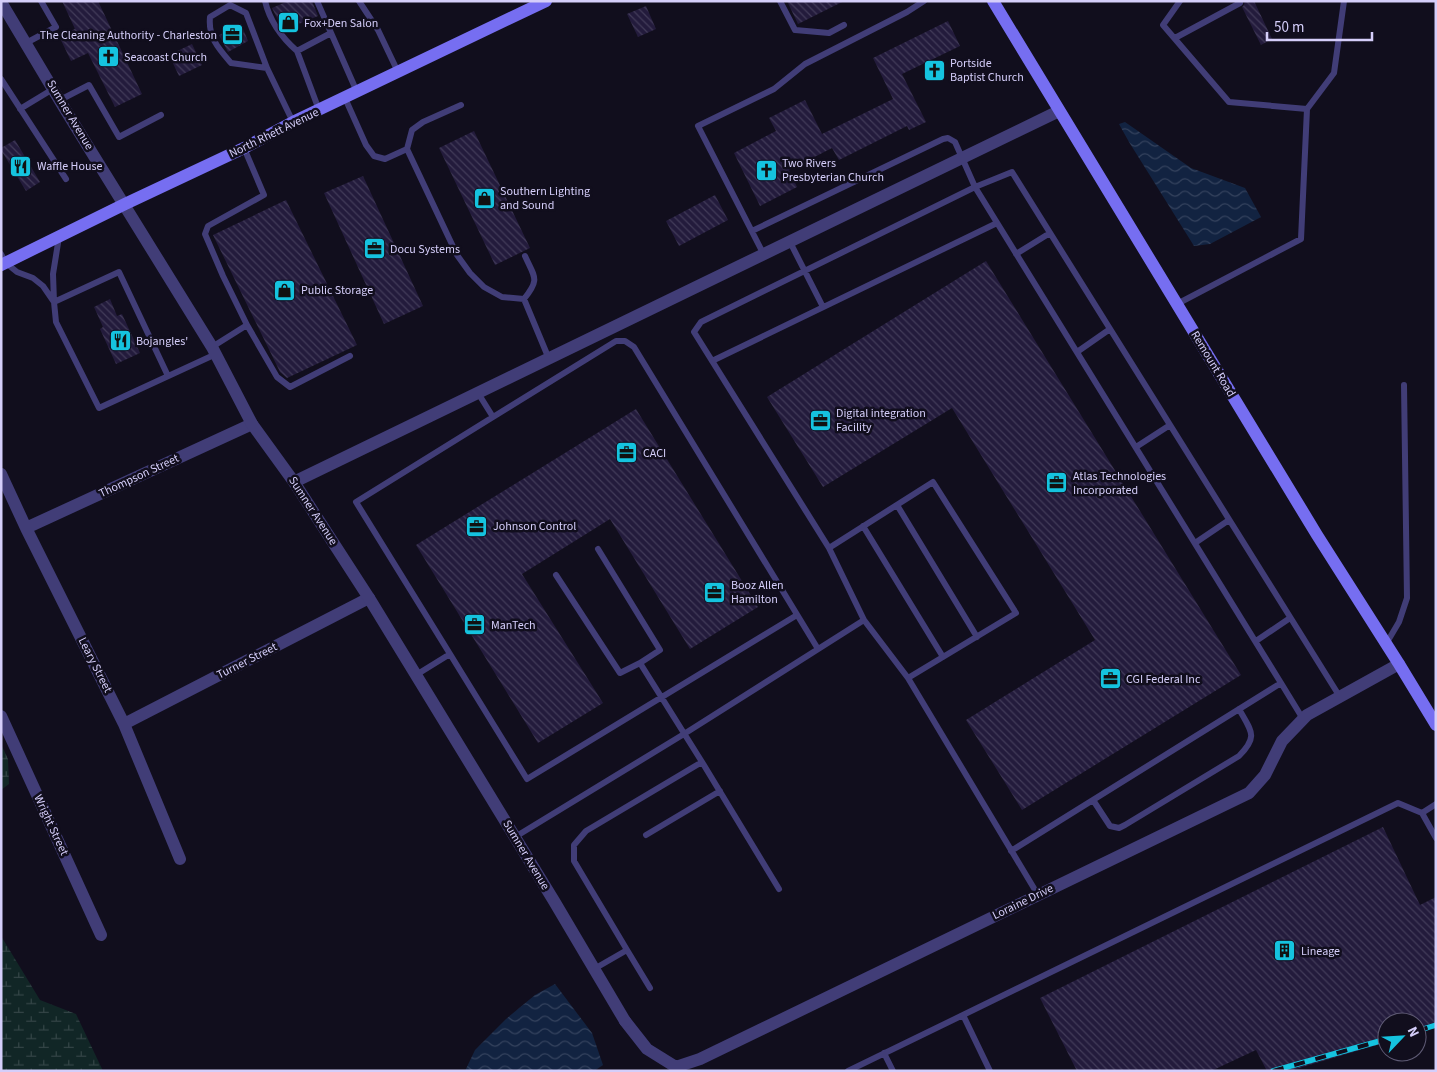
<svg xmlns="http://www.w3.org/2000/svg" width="1437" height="1072" font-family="'Source Sans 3',sans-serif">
<defs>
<pattern id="wetland-marsh" width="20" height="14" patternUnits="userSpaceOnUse" patternTransform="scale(1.25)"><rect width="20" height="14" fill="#112626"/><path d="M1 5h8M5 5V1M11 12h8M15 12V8" fill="none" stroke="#334446"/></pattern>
<pattern id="water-waves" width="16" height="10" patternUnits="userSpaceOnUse" patternTransform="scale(1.25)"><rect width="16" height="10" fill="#122341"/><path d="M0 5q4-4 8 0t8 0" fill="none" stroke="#34425d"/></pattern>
<pattern id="building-back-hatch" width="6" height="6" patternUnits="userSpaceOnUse" patternTransform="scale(1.25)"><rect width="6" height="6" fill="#231b3c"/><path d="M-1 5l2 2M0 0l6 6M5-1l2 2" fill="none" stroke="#423b59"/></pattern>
</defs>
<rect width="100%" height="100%" fill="#110e1d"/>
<path fill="url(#wetland-marsh)" d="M1 744 8 759 9 784 1 790Z
M1 936 40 1000 76 1014 103 1071H1Z"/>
<path fill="url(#water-waves)" d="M1125 122 1191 168 1245 188 1261 217 1210 244 1194 246 1129 142 1119 124Z
M555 984 592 1033 603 1065 594 1071H465L475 1050 506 1019 535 995Z"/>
<path fill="url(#building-back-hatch)" d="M62 1H98L142 94 115 107 88 53 71 61 59 36 75 29Z
M288 1H312L318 16 284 30 278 20 272 8Z
M787 1H844L798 24Z
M1245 1H1254L1272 39 1261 45 1242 7 1244 5Z
M646 6 656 29 638 37 627 14Z
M948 21 960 46 902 74 926 122 909 130 907 126 839 160 832 148 789 170 797 187 760 206 734 153 776 131 769 118 805 100 822 134 893 99 873 58Z
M241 24 248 41 228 52 219 35Z
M192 44 202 65 179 76 169 55Z
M474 131 530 248 495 265 439 148Z
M15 140 40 182 26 191 1 150V148Z
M363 176 423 306 384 324 324 193Z
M715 195 728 220 679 246 666 221Z
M286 200 357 345 287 378 280 372 213 235Z
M986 261 1241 675 1022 810 966 720 1095 640 952 408 823 487 767 397Z
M110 299 117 316 122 314 140 353 116 364 100 329 103 327 94 307Z
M636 409 758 607 690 649 610 519 522 574 603 703 538 743 416 545Z
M1383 827 1420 905 1436 897V1028L1417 1033V1022H1387V1042L1289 1071H1286L1284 1066 1267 1071 1256 1050 1211 1071H1077L1040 998Z"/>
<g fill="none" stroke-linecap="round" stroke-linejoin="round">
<path stroke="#413d77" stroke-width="6" d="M265 1C270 22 281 37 297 51
M317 1 357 92
M359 1 378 30 398 72
M780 1 795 30 829 33 844 25
M1180 1 1163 25 1229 102 1307 109
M1175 38 1240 3
M26 43 56 27 41 1
M267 68 231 63C218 48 208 37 210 17L230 5 246 13 267 68 293 122
M1 79 66 179
M345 98 366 145 374 156 385 159 407 149 457 255 470 273 484 287 502 297 524 299 549 359
M60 100 89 85 119 137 161 115
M20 109 53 89
M319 110 297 51 331 33
M407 149 412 130 423 122 461 105
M752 231 943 139 948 138 955 142 975 187 1281 683
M790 242 823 307
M1 254 6 263 17 272 33 278 43 286 54 302 53 274 59 237
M1016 254 1050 233
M764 255 698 126 774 89 805 64 907 12 924 1
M524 299C540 279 535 278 525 256
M1177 304 1301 239 1307 109 1334 73 1344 1
M247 325 277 377 290 387 350 356
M212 347 247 325 223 276 205 234 208 226 264 195 244 148
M1077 352 1110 329
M712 361 997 223
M168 376 119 272 54 302 56 322 99 408 216 354
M493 417 616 341H625L634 347 818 649
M1136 447 1170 425
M897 505 977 637
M863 526 943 657
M1195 543 1229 520
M829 548 694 332 701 322 975 187 1012 172 1340 697
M598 549 660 650 640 663 702 762 586 831 574 845V861L627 950
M556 575 620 673 640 663
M1256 641 1290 618
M1386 644 1399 622 1407 598 1404 385
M450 654 527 779 797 615
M416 675 450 654 356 502 493 417 478 393
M908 678 1038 895
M702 762 779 889
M1093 800 1110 826 1119 828 1125 825 1239 756C1259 736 1251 731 1239 709
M1436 804 1422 813 1436 838
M646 835 720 791
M515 837 684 734 864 620 908 678 1016 613 933 482 829 548 864 620
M1011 851 1281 683 1303 719
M594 969 627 950 650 988
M884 1053 893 1071
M848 1071 963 1015
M990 1071 963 1015 1398 803 1422 813"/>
<path stroke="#413d77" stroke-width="12" d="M1 474 26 528 124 724 180 859
M294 482 1059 111
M26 528 252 424
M1 716 101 935
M124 724 369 598
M625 1021 647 1049 676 1067 700 1059 1249 793 1265 775 1282 741 1307 715 1399 664"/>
<path stroke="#413d77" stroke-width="12" d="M1 2 63 106 212 347 252 424 294 482 369 598 554 901 625 1021"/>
<path stroke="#766ef1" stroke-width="12" d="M993 1 1317 535 1399 664 1436 725
M1 265 125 204 244 148 293 122 546 1"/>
<defs>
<path id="rail" d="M1417 1031 1436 1025
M1273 1071 1387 1039"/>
</defs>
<use href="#rail" stroke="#15c3df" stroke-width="5.5"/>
<use href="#rail" stroke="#110e1d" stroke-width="4" stroke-dasharray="11" stroke-linecap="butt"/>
</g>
<defs>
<symbol id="shop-square" viewBox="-11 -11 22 22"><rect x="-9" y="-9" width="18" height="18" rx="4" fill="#15c3df" stroke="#110e1d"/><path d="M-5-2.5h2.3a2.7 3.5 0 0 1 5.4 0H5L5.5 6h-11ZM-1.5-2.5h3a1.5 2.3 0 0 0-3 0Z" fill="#111"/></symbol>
<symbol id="office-square" viewBox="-11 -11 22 22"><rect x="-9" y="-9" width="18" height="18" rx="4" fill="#15c3df" stroke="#110e1d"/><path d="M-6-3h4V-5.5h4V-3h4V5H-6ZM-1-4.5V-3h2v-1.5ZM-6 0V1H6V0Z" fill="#111"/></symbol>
<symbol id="church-square" viewBox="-11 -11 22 22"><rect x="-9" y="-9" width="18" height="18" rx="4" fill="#15c3df" stroke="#110e1d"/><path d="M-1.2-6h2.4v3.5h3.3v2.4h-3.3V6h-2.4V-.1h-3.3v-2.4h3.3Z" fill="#111"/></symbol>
<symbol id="restaurant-square" viewBox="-11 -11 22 22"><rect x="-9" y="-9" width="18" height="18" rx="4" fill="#15c3df" stroke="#110e1d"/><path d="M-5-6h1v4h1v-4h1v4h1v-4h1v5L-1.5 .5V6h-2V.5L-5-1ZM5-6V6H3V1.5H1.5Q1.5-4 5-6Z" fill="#111"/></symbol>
<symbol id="building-square" viewBox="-11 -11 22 22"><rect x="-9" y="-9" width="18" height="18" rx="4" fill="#15c3df" stroke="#110e1d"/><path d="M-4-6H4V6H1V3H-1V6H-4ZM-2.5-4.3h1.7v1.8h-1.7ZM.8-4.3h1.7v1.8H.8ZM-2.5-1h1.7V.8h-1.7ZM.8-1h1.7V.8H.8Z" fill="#111"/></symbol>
</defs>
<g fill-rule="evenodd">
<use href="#shop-square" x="276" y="10" width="25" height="25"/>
<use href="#office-square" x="220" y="22" width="25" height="25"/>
<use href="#church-square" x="96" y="44" width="25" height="25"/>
<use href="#church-square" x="922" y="58" width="25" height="25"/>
<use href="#restaurant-square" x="8" y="154" width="25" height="25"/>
<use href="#church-square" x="754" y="158" width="25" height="25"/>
<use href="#shop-square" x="472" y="186" width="25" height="25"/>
<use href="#office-square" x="362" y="236" width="25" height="25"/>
<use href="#shop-square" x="272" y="278" width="25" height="25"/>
<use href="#restaurant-square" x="108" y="328" width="25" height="25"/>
<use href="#office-square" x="808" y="408" width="25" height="25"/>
<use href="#office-square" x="614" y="440" width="25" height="25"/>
<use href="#office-square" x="1044" y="470" width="25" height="25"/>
<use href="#office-square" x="464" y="514" width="25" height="25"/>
<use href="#office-square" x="702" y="580" width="25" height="25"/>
<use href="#office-square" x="462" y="612" width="25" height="25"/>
<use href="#office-square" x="1098" y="666" width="25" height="25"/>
<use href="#building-square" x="1272" y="938" width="25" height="25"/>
</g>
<g text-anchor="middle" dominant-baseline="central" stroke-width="5" stroke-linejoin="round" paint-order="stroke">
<g font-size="12" fill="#d5cefa" stroke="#110e1d" text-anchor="start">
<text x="304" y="23">Fox+Den Salon</text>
<text x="217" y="35" text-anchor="end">The Cleaning Authority - Charleston</text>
<text x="124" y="57">Seacoast Church</text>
<text x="950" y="63">Portside<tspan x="950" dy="14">Baptist Church</tspan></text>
<text x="782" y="163">Two Rivers<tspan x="782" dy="14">Presbyterian Church</tspan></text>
<text x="37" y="166">Waffle House</text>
<text x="500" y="191">Southern Lighting<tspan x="500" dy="14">and Sound</tspan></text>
<text x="390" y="249">Docu Systems</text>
<text x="301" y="290">Public Storage</text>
<text x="136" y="341">Bojangles'</text>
<text x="836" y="413">Digital integration<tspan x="836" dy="14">Facility</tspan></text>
<text x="643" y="453">CACI</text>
<text x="1073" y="476">Atlas Technologies<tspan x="1073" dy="14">Incorporated</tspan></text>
<text x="493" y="526">Johnson Control</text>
<text x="731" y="585">Booz Allen<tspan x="731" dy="14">Hamilton</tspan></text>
<text x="491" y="625">ManTech</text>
<text x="1126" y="679">CGI Federal Inc</text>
<text x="1301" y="951">Lineage</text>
</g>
<g font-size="12" fill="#d5cefa" stroke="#110e1d">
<text transform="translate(70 115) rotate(59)">Sumner Avenue</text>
<text transform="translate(274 133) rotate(-26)">North Rhett Avenue</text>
<text transform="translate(1213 364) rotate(59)">Remount Road</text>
<text transform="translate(139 476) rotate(-25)">Thompson Street</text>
<text transform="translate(313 511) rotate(57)">Sumner Avenue</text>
<text transform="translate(247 661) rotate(-27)">Turner Street</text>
<text transform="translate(95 665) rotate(63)">Leary Street</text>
<text transform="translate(51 825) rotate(65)">Wright Street</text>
<text transform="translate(526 855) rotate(59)">Sumner Avenue</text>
<text transform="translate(1023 902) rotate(-26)">Loraine Drive</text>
</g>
</g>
<rect width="1437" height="1072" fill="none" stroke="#d5cefa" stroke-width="5"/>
<g transform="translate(1402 1037) rotate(65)"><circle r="24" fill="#110e1d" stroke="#5f5b75"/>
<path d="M0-4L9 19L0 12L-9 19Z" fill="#15c3df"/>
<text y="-8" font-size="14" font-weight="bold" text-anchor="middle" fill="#d5cefa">N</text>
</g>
<path d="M1267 32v8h105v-8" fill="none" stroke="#d5cefa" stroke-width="2.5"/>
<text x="1274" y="32" font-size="15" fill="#d5cefa" stroke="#110e1d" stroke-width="4" paint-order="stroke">50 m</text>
</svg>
